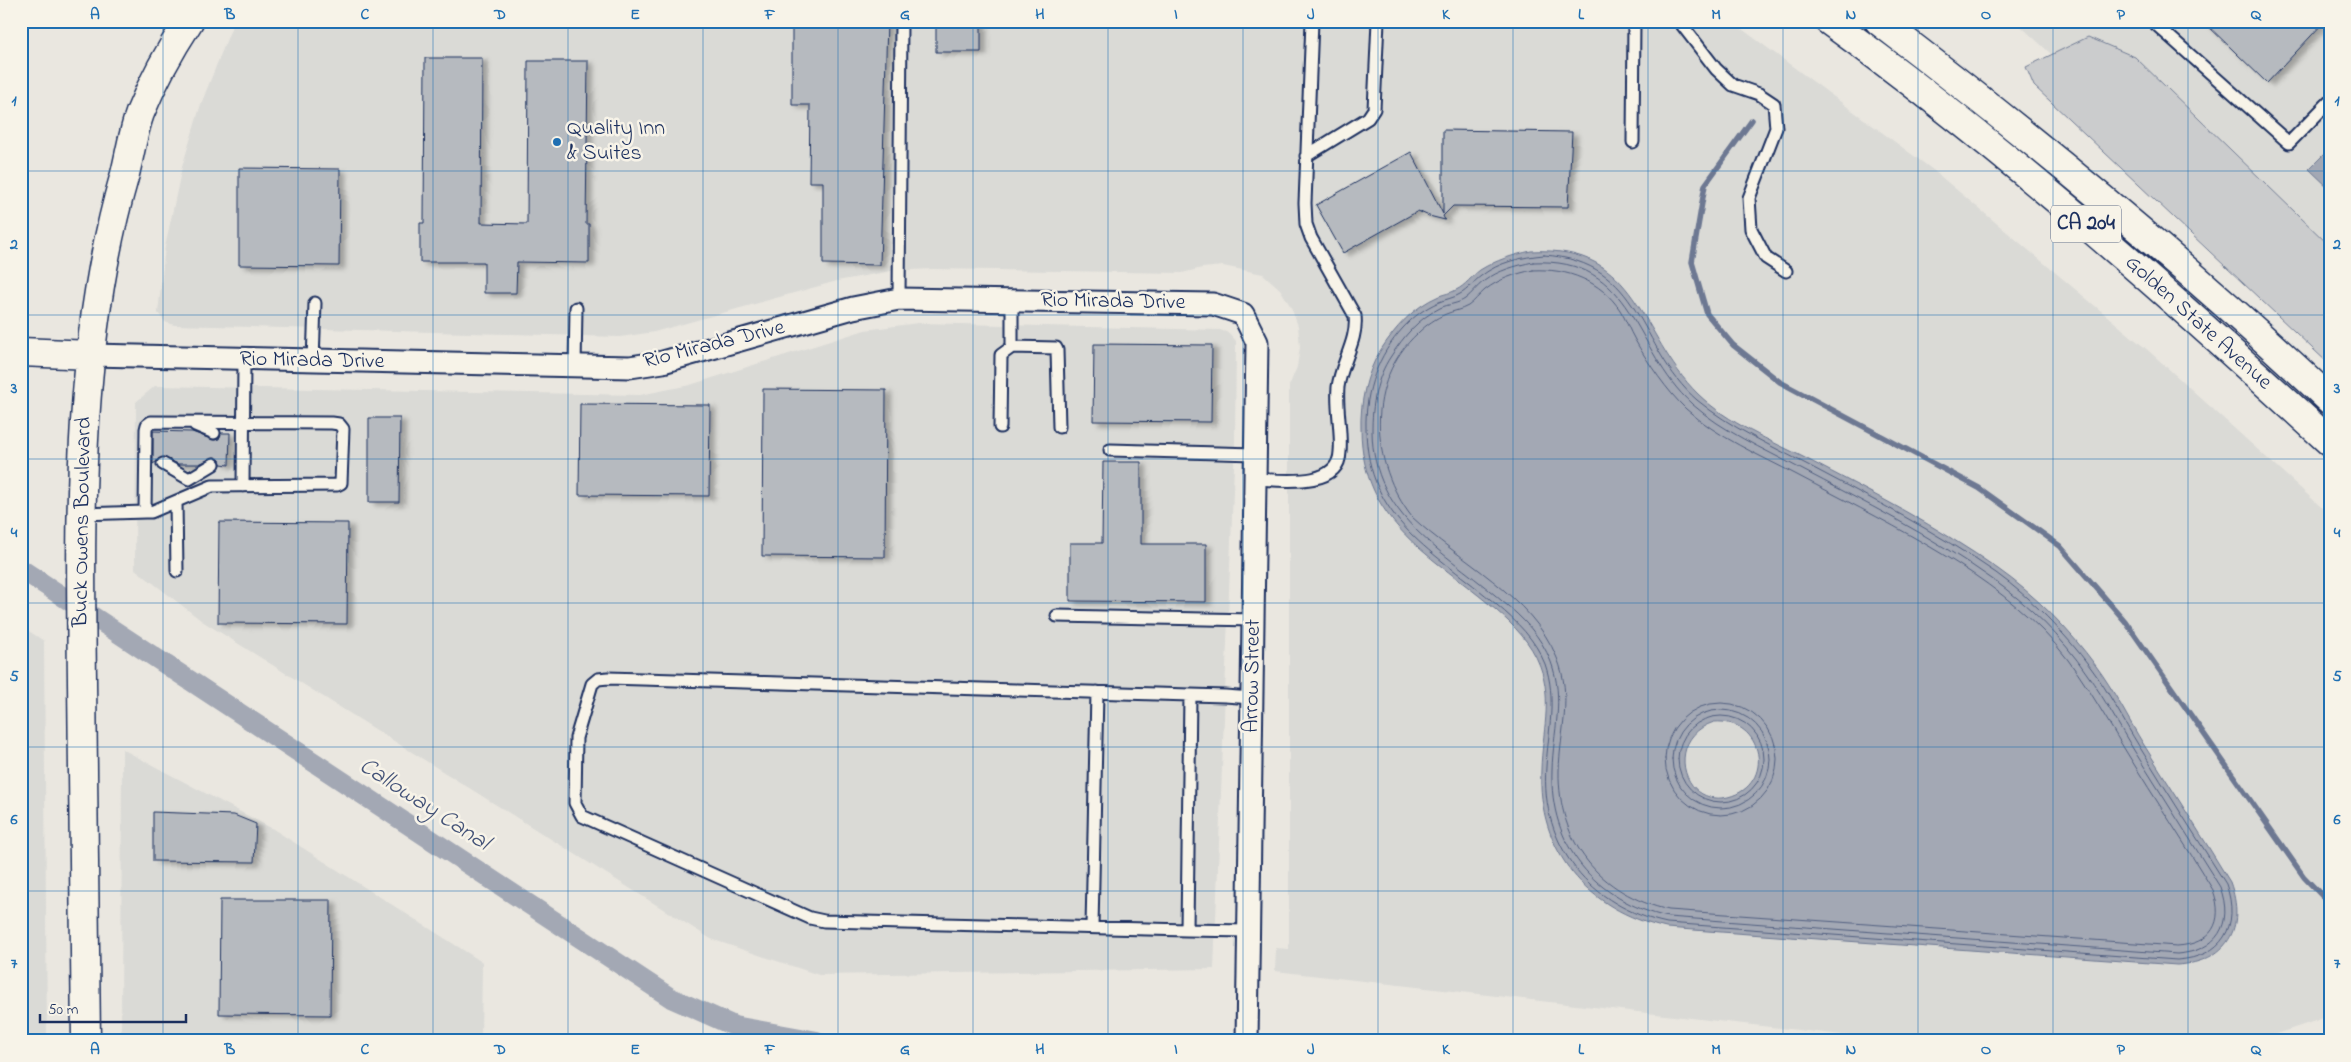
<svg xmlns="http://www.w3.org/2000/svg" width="2351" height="1062" font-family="'Indie Flower',sans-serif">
<defs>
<filter id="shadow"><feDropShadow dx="5.5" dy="3" stdDeviation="2.5" flood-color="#0004"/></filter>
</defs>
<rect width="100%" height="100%" fill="#eae7e0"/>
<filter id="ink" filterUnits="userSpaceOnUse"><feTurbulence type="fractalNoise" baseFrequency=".02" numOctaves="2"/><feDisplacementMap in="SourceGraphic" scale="10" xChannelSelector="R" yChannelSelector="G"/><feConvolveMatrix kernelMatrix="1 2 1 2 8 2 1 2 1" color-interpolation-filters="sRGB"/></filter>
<g filter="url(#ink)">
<path fill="#dadad6" d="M234 21H1731L1933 170 2150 352 2330 515V1016L2255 1041H1895L1275 971 1276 948 1289 949V386L1297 367 1300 347 1298 326 1291 307 1280 289 1263 274 1223 266 1202 268 1182 273 932 269 891 271 837 281 654 332 620 337 174 325 165 322 158 313 165 247 182 167 201 104Z
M2015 21H2330V308Z
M918 323 1220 330 1229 333 1236 341 1235 441 1214 969 819 975 711 939 202 621 135 569 136 402 155 386 640 395 690 385 865 330Z
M21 626 44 641 47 1041H21Z
M122 749 273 829 482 962 481 1041H121Z"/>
<path fill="#cbcccd" stroke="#737e96" d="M2088 37 2135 57 2330 246V365L2034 86 2026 67Z"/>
<path fill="#a3a8b4" stroke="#6d7892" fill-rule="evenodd" d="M2330 148V189L2309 169Z
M1531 251C1641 245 1637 334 1698 394 1729 424 1770 440 1807 459 1872 493 1939 527 1998 569 2035 595 2069 629 2096 666 2114 690 2128 719 2144 745 2173 791 2202 836 2230 882 2247 928 2227 962 2177 965L1666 928C1587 910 1537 851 1541 769 1542 733 1553 701 1540 666 1531 642 1514 626 1496 610 1433 555 1362 525 1361 429 1360 403 1366 374 1380 351 1395 328 1413 307 1439 296 1444 294 1451 293 1456 290 1465 286 1472 276 1480 270 1496 260 1513 255 1531 251ZM1714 722C1764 718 1776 785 1728 797 1682 808 1664 738 1714 722Z"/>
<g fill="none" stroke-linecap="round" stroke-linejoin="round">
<path stroke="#515f80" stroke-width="1" d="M1544 255C1645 262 1636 347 1697 400 1731 428 1770 445 1808 465 1872 499 1937 532 1996 573 2032 599 2064 632 2091 668 2109 692 2123 720 2139 746 2167 792 2197 838 2226 884 2241 927 2222 957 2177 960L1667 923C1591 907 1540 846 1546 767 1548 732 1557 698 1545 664 1535 639 1517 622 1497 605 1435 551 1367 522 1366 428 1365 391 1378 355 1403 328 1413 317 1425 308 1439 302 1446 299 1454 298 1460 294 1468 290 1474 281 1481 276 1499 262 1522 257 1544 255Z
M1533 262C1636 257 1632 350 1692 404 1724 432 1762 448 1799 468 1864 502 1932 536 1992 579 2028 604 2062 637 2087 674 2105 699 2119 726 2135 752 2163 797 2192 842 2220 887 2234 925 2217 951 2177 954L1668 917C1595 901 1549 845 1552 770 1553 731 1565 700 1551 662 1541 636 1523 618 1502 601 1445 551 1373 518 1372 431 1372 405 1376 378 1391 356 1404 336 1418 319 1440 308 1448 304 1458 304 1465 299 1472 294 1477 286 1484 281 1499 270 1515 266 1533 262Z
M1533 270C1567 268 1601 281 1620 310 1626 319 1629 330 1635 340 1648 363 1667 391 1686 409 1719 438 1759 455 1797 475 1878 518 1978 565 2043 631 2078 666 2101 711 2127 753 2155 799 2185 844 2213 890 2225 923 2211 944 2177 946L1669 910C1599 894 1558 842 1559 771 1560 731 1573 697 1557 658 1532 596 1459 561 1412 517 1370 464 1365 381 1418 333 1426 325 1436 318 1446 314 1453 311 1461 310 1468 306 1474 302 1479 295 1485 290 1499 279 1515 274 1533 270Z
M1665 759a56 56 0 1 1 112 0a56 56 0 1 1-112 0Z
M1672 759a49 49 0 1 1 98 0a49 49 0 1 1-98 0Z
M1678 759a43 43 0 1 1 86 0a43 43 0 1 1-86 0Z"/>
<path stroke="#6d7892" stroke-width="5.5" d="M1752 120 1705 185 1692 262 1707 314 1733 345 1780 382 1979 488 2060 546 2125 621 2304 877 2330 904"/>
<path stroke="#a3a8b4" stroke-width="20" d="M21 569 671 998 734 1026 817 1041"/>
</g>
<path fill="#b6babf" stroke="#1b2f5e" filter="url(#shadow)" d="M792 21H887L880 265 823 264V182H809L810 105H792Z
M936 21H981V52H936Z
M2203 21H2325L2267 83Z
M425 58H482L481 223 527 224 528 61H588L586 224H589V263L517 262 516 293H484V262H420V223H424Z
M1443 130 1572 132 1568 207 1453 206 1443 216 1445 220 1429 216 1418 211 1343 253 1316 205 1411 152 1443 214Z
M239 168 340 169 339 266 239 265Z
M1094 344 1212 345 1211 422 1093 421Z
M763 389 886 390 885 557 762 556Z
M580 404 710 405 709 496 579 495Z
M369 418H400L399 502H369Z
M153 431 192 432 214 440 219 439 221 433H230L229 465 221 464 220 460 214 457 199 464H178L163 457 153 464Z
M1103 462H1141V544H1206V602L1070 601V543H1102Z
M219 522 348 523 347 624 218 623Z
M153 812 234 815 256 824 254 862 153 861Z
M220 900H331L330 1015 219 1014Z"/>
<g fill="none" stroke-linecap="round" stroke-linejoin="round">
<defs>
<path id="service" d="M1679 21 1716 69 1733 85 1759 94 1774 104 1776 128 1749 198 1751 229 1766 258 1786 271
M2152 21 2289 143 2330 101
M1633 142 1634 21
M1306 156 1368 118 1374 109 1378 21
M899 299 901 21
M1012 347V300
M313 361 315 303
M575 367 576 308
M195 425 214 433
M1000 427 1001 355 1012 347 1056 348 1057 350 1059 427
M1110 450 1255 454
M163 464 189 479 214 464
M1255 479C1280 480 1339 489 1340 452 1342 431 1336 409 1338 387 1341 363 1358 340 1355 316L1311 238 1306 224 1305 203 1312 21
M243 486 244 360
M176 502 177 571
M81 514 145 512H151L212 486 337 485 341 483 343 429 339 424 332 423 151 422 147 425 146 429 145 512
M1057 616 1254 620
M1190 695 1187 930 824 921 810 918 582 816 575 803 576 738 592 684 598 679 608 678 1225 696 1252 698
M1092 927 1097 692
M1187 930 1249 931"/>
<path id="minor" d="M91 355 630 367 663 362 853 308 899 299 1213 304 1243 314 1257 342 1247 1041"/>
<path id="secondary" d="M21 352 91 355
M86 1041C85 921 83 801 82 681 80 511 77 339 125 174 130 154 133 132 140 113 153 81 170 50 189 21"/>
<path id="motorway" d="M1829 21C2006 149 2169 294 2330 442
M1879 21C2035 140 2187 265 2330 400"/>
</defs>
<use href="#service" stroke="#1b2f5e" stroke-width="15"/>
<use href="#minor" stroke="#1b2f5e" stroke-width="25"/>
<use href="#secondary" stroke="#1b2f5e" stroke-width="31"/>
<use href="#motorway" stroke="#1b2f5e" stroke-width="31"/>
<use href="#service" stroke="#f7f3e8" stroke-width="11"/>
<use href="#minor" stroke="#f7f3e8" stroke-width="21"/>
<use href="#secondary" stroke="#f7f3e8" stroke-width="28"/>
<use href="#motorway" stroke="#f7f3e8" stroke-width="28"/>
</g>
</g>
<path fill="none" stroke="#1f6fb2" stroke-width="1" stroke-opacity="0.55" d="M163 21V1041M298 21V1041M433 21V1041M568 21V1041M703 21V1041M838 21V1041M973 21V1041M1108 21V1041M1243 21V1041M1378 21V1041M1513 21V1041M1648 21V1041M1783 21V1041M1918 21V1041M2053 21V1041M2188 21V1041M21 171H2330M21 315H2330M21 459H2330M21 603H2330M21 747H2330M21 891H2330"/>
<circle fill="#1f6fb2" stroke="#f7f3e8" stroke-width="2" cx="557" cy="142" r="5"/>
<g text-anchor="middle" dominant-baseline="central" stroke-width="5" stroke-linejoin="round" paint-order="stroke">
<rect fill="#f7f3e8" stroke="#5d6a87" stroke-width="1" x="2051" y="205.5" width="70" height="37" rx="4"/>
<g font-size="21" font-weight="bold" fill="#1b2f5e">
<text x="2086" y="224">CA 204</text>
</g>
<g font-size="22" fill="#1b2f5e" stroke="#f7f3e8" text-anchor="start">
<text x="567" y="129">Quality Inn<tspan x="567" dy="25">&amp; Suites</tspan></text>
</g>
<g font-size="22" fill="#1b2f5e" stroke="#f7f3e8">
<text transform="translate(1113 302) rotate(1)">Rio Mirada Drive</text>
<text transform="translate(2198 323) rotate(42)">Golden State Avenue</text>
<text transform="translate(714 345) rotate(-14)">Rio Mirada Drive</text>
<text transform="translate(312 361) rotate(1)">Rio Mirada Drive</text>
<text transform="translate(83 522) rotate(-89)">Buck Owens Boulevard</text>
<text transform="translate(1253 676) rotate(-89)">Arrow Street</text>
</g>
<g font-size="24" font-style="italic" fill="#445378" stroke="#f7f3e8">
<text transform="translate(424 805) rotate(33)">Calloway Canal</text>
</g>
</g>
<rect width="2351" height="1062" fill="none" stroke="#f7f3e8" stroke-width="55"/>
<path d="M40 1014v8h146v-8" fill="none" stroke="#1b2f5e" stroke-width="2.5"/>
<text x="48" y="1014" font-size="15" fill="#1b2f5e" stroke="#f7f3e8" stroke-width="4" paint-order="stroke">50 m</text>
<rect x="28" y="28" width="2296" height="1006" fill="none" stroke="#1f6fb2" stroke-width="2"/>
<g font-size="16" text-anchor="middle" font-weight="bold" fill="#1f6fb2">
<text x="95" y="19">A</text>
<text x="230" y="19">B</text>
<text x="365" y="19">C</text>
<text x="500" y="19">D</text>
<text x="635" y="19">E</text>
<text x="770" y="19">F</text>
<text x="905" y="19">G</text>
<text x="1040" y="19">H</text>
<text x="1176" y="19">I</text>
<text x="1311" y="19">J</text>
<text x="1446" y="19">K</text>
<text x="1581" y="19">L</text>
<text x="1716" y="19">M</text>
<text x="1851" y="19">N</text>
<text x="1986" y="19">O</text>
<text x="2121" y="19">P</text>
<text x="2256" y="19">Q</text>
<text x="14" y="105">1</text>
<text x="2337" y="105">1</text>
<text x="14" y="249">2</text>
<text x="2337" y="249">2</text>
<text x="14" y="393">3</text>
<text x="2337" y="393">3</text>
<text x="14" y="537">4</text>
<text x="2337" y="537">4</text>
<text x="14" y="681">5</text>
<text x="2337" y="681">5</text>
<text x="14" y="824">6</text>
<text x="2337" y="824">6</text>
<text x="14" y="968">7</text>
<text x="2337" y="968">7</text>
<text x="95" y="1054">A</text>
<text x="230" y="1054">B</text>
<text x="365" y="1054">C</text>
<text x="500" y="1054">D</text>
<text x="635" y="1054">E</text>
<text x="770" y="1054">F</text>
<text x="905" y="1054">G</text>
<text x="1040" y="1054">H</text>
<text x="1176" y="1054">I</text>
<text x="1311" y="1054">J</text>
<text x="1446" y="1054">K</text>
<text x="1581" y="1054">L</text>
<text x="1716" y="1054">M</text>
<text x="1851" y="1054">N</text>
<text x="1986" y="1054">O</text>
<text x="2121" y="1054">P</text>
<text x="2256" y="1054">Q</text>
</g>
</svg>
